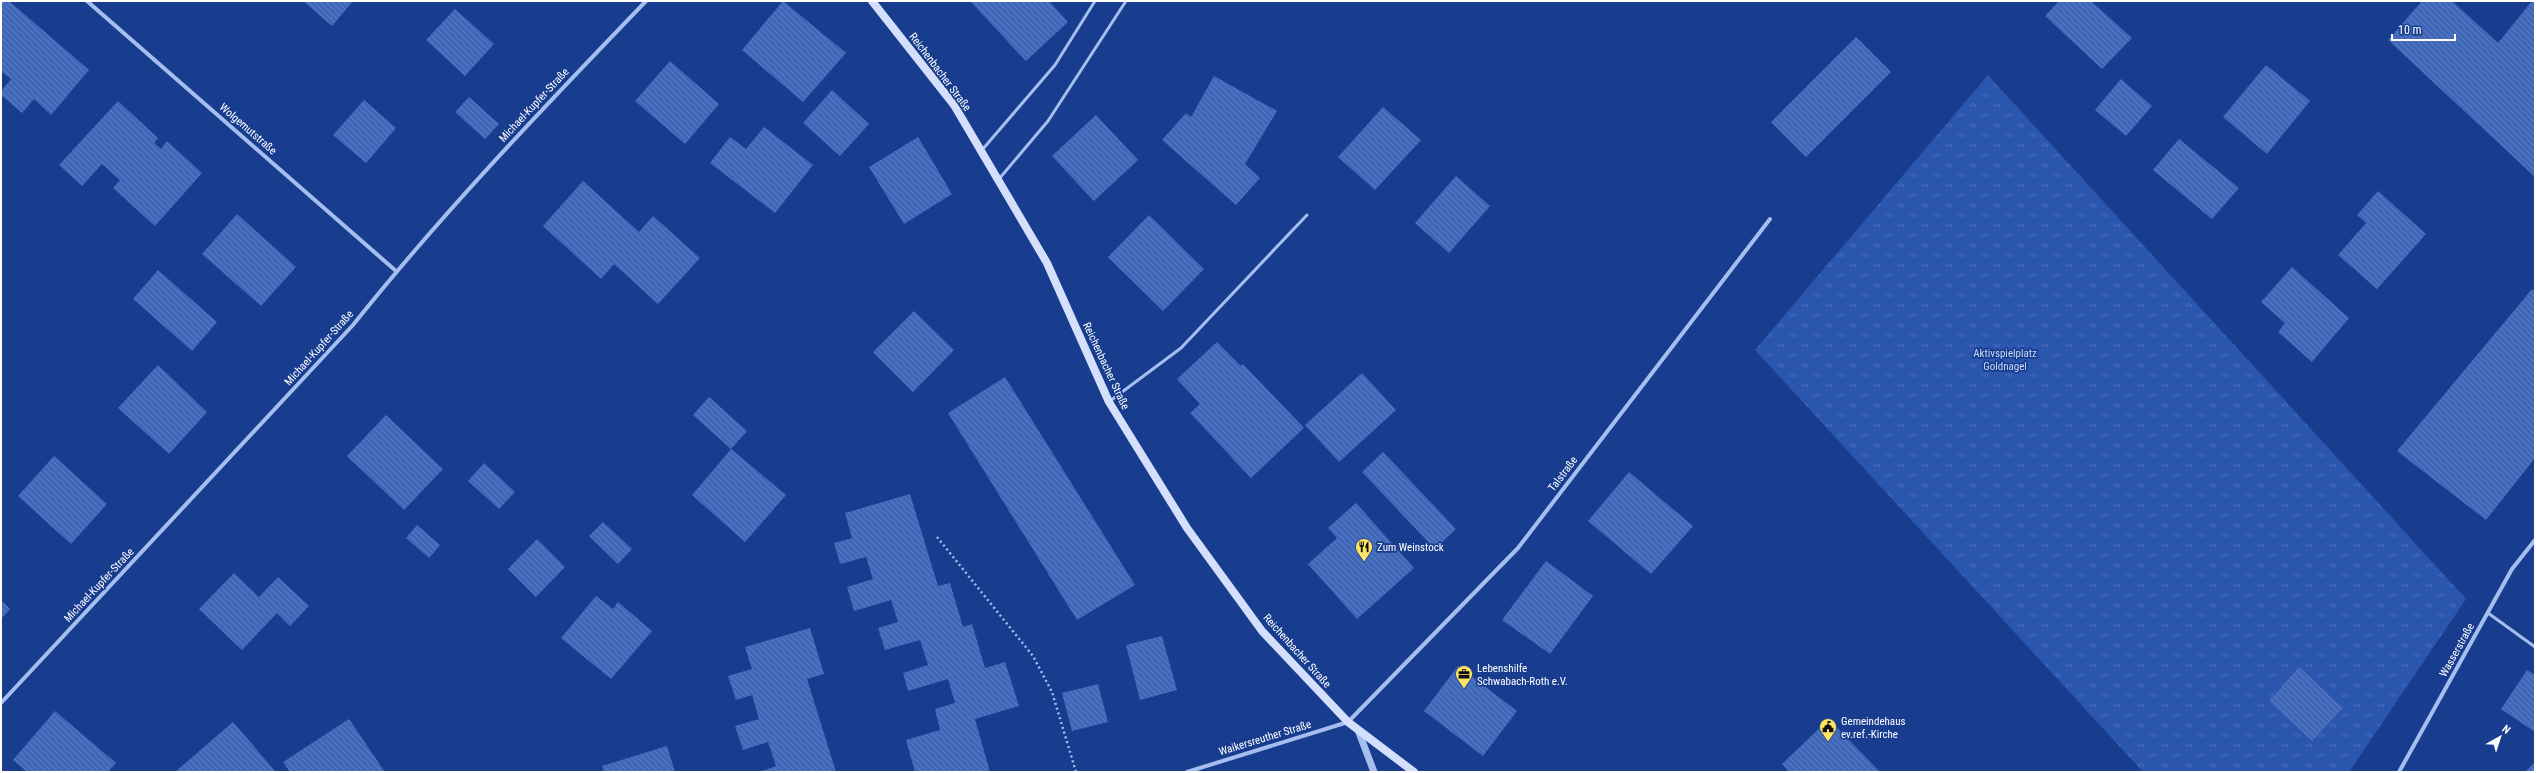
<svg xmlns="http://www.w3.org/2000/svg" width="2536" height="773" font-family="'Roboto Condensed',sans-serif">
<defs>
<pattern id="park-tufts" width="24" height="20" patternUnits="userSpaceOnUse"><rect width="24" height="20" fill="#2b56ae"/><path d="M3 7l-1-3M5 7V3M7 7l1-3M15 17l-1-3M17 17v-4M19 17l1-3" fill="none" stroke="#4b6fba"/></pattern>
<pattern id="building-back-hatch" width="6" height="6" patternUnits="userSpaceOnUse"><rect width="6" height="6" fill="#4167b8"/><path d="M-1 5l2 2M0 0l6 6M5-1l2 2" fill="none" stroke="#5e7ec3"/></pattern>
</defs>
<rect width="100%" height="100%" fill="#183d8f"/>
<path fill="url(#park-tufts)" d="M1988 75 2466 599 2349 772H2143L1755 350Z"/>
<path fill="url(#building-back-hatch)" d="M1 1H9L89 70 51 115 34 99 22 113 1 95V91L11 79 1 71Z
M303 1H353L332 26Z
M783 1 846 53 803 102 742 50Z
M970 1H1049L1068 22 1026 61Z
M2059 1H2091L2132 38 2102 69 2045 16Z
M2422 1H2452L2498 43 2532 1H2535V177L2388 40Z
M455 9 494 44 465 76 426 40Z
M1856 37 1891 72 1806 157 1771 122Z
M670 61 719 104 685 144 635 101Z
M2266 65 2310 101 2267 154 2223 117Z
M1214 76 1277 111 1245 164 1260 178 1236 205 1162 140 1186 113 1191 117Z
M2121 79 2152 106 2126 136 2095 110Z
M832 90 869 124 840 156 803 123Z
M469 97 499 124 485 139 455 112Z
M364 100 396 128 366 163 333 135Z
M118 101 158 138 154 143 161 149 167 141 202 173 155 226 113 188 120 180 102 164 82 186 59 165Z
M1383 107 1421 140 1375 190 1338 157Z
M1096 115 1138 160 1094 201 1052 156Z
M764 127 813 165 775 213 710 163 730 137 746 149Z
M918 137 952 194 904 224 869 167Z
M2179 139 2239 188 2212 219 2153 170Z
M1456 176 1490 206 1449 253 1415 223Z
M583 181 639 232 653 216 700 258 658 304 614 264 601 279 543 226Z
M2378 191 2426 234 2377 289 2338 255 2366 223 2357 215Z
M237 214 296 267 261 306 202 254Z
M1149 215 1204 269 1163 311 1108 257Z
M2292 267 2349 318 2312 362 2278 332 2285 323 2261 302Z
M158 270 217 322 192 351 133 299Z
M2532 289 2535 291V458L2486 520 2397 451Z
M914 311 954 350 913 392 873 352Z
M1217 342 1241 366 1243 364 1304 428 1251 478 1190 413 1200 404 1177 379Z
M158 365 207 412 169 454 118 408Z
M1362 373 1396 410 1339 462 1305 425Z
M1005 377 1135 585 1077 620 948 413Z
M709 397 747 431 731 449 693 415Z
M386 415 443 469 404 510 347 456Z
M731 449 786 495 745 542 692 495Z
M1383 452 1456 529 1435 549 1362 472Z
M54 456 107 504 71 544 18 496Z
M484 463 515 492 499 509 468 481Z
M1629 472 1693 526 1651 574 1588 521Z
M910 494 938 586 950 583 963 627 972 624 985 668 1005 662 1019 706 975 719 990 772H915L906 740 940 730 935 709 955 703 948 679 908 691 903 673 928 665 920 640 885 650 878 628 898 622 891 600 854 611 847 587 873 579 866 557 840 564 834 543 852 538 845 513Z
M1356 503 1414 568 1357 619 1308 564 1337 538 1328 528Z
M603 522 632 549 618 564 589 536Z
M417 525 440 545 429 558 406 538Z
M537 539 565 567 536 597 508 569Z
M1546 561 1593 596 1550 654 1502 620Z
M234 573 259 597 278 577 309 606 290 626 277 613 242 650 199 609Z
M596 596 613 609 618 602 652 631 611 679 561 638Z
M1 600 10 609 1 619Z
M810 628 824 674 807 679 836 772H759L776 766 768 742 743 750 735 726 759 719 752 695 736 700 728 676 752 669 745 647Z
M1162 636 1177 690 1140 700 1126 645Z
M1458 666 1517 711 1483 756 1424 711Z
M2299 667 2343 708 2312 741 2269 701Z
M2527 670 2535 675V732L2501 709Z
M1098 684 1108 722 1072 731 1062 693Z
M55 711 116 763 108 772H27L13 760Z
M349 719 385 772H290L283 762Z
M1829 719 1880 772H1789L1782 764Z
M233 722 276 772H175Z
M667 746 675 772H604L602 766Z
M2535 762V772H2525Z"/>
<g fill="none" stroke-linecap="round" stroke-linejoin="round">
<path stroke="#a5beef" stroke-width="2.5" stroke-dasharray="2 3" stroke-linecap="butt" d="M937 537 1033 656 1052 692 1076 772"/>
<path stroke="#a5beef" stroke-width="3" d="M982 150 1055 65 1095 1
M999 179 1048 121 1126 1
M1110 401 1181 348 1307 215
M2488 613 2535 647"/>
<path stroke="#a5beef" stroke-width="4" d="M87 1 396 271
M1 703 353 325C444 211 545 106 646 1
M1187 772 1348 722 1518 548 1770 219
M2399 772 2512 569 2535 540"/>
<path stroke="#a5beef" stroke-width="7" d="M1358 730 1374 772"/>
<path stroke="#d3dffb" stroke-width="8" d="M872 1 954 105 1047 263 1109 402 1187 528 1262 631 1348 722 1414 772"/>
</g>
<defs>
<symbol id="restaurant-pin" viewBox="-11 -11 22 30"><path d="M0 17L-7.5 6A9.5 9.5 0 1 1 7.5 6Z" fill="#ffe564" stroke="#183d8f"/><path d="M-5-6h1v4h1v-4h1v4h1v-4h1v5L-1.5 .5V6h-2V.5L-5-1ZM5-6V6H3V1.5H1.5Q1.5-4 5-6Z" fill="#111"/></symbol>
<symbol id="office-pin" viewBox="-11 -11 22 30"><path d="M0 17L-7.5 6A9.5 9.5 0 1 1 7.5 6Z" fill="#ffe564" stroke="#183d8f"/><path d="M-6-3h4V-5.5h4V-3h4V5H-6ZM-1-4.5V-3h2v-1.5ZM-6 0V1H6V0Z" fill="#111"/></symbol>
<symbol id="civic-pin" viewBox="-11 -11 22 30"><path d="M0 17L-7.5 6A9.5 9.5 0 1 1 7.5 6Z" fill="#ffe564" stroke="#183d8f"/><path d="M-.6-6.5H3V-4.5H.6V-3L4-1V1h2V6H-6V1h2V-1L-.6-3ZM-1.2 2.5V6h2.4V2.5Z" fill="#111"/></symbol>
</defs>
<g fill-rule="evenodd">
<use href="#restaurant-pin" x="1354" y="537" width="20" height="27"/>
<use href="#office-pin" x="1454" y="664" width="20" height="27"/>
<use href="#civic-pin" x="1818" y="717" width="20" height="27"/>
</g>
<g text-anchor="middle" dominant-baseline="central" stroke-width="3.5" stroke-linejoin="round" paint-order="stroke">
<g font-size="11" fill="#fff" stroke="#183d8f">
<text transform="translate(940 72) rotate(53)">Reichenbacher Straße</text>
<text transform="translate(534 105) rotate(-47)">Michael-Kupfer-Straße</text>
<text transform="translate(248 129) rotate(41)">Wolgemutstraße</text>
<text transform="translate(319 348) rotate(-48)">Michael-Kupfer-Straße</text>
<text transform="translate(1106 366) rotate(65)">Reichenbacher Straße</text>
<text transform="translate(1563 474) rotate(-53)">Talstraße</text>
<text transform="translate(99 585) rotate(-47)">Michael-Kupfer-Straße</text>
<text transform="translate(2457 650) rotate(-61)">Wasserstraße</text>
<text transform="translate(1297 651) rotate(48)">Reichenbacher Straße</text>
<text transform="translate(1265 738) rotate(-17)">Waikersreuther Straße</text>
</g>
<g font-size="11" fill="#ccdbfb" stroke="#183d8f">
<text x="2005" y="353">Aktivspielplatz<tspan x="2005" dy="13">Goldnagel</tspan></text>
</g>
<g font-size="11" fill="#fff" stroke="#183d8f" text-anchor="start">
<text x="1377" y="547">Zum Weinstock</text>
<text x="1477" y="668">Lebenshilfe<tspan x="1477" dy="13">Schwabach-Roth e.V.</tspan></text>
<text x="1841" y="721">Gemeindehaus<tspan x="1841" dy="13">ev.ref.-Kirche</tspan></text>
</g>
</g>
<rect width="2536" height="773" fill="none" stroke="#ffffff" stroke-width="4"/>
<g transform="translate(2500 737) rotate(39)" stroke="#183d8f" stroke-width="3" paint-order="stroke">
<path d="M0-3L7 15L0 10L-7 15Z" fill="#ffffff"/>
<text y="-6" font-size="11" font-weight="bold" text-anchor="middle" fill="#ffffff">N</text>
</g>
<path d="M2392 34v6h63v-6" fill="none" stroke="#ffffff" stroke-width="2"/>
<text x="2398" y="34" font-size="12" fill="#ffffff" stroke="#183d8f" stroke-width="3" paint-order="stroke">10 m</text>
</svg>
